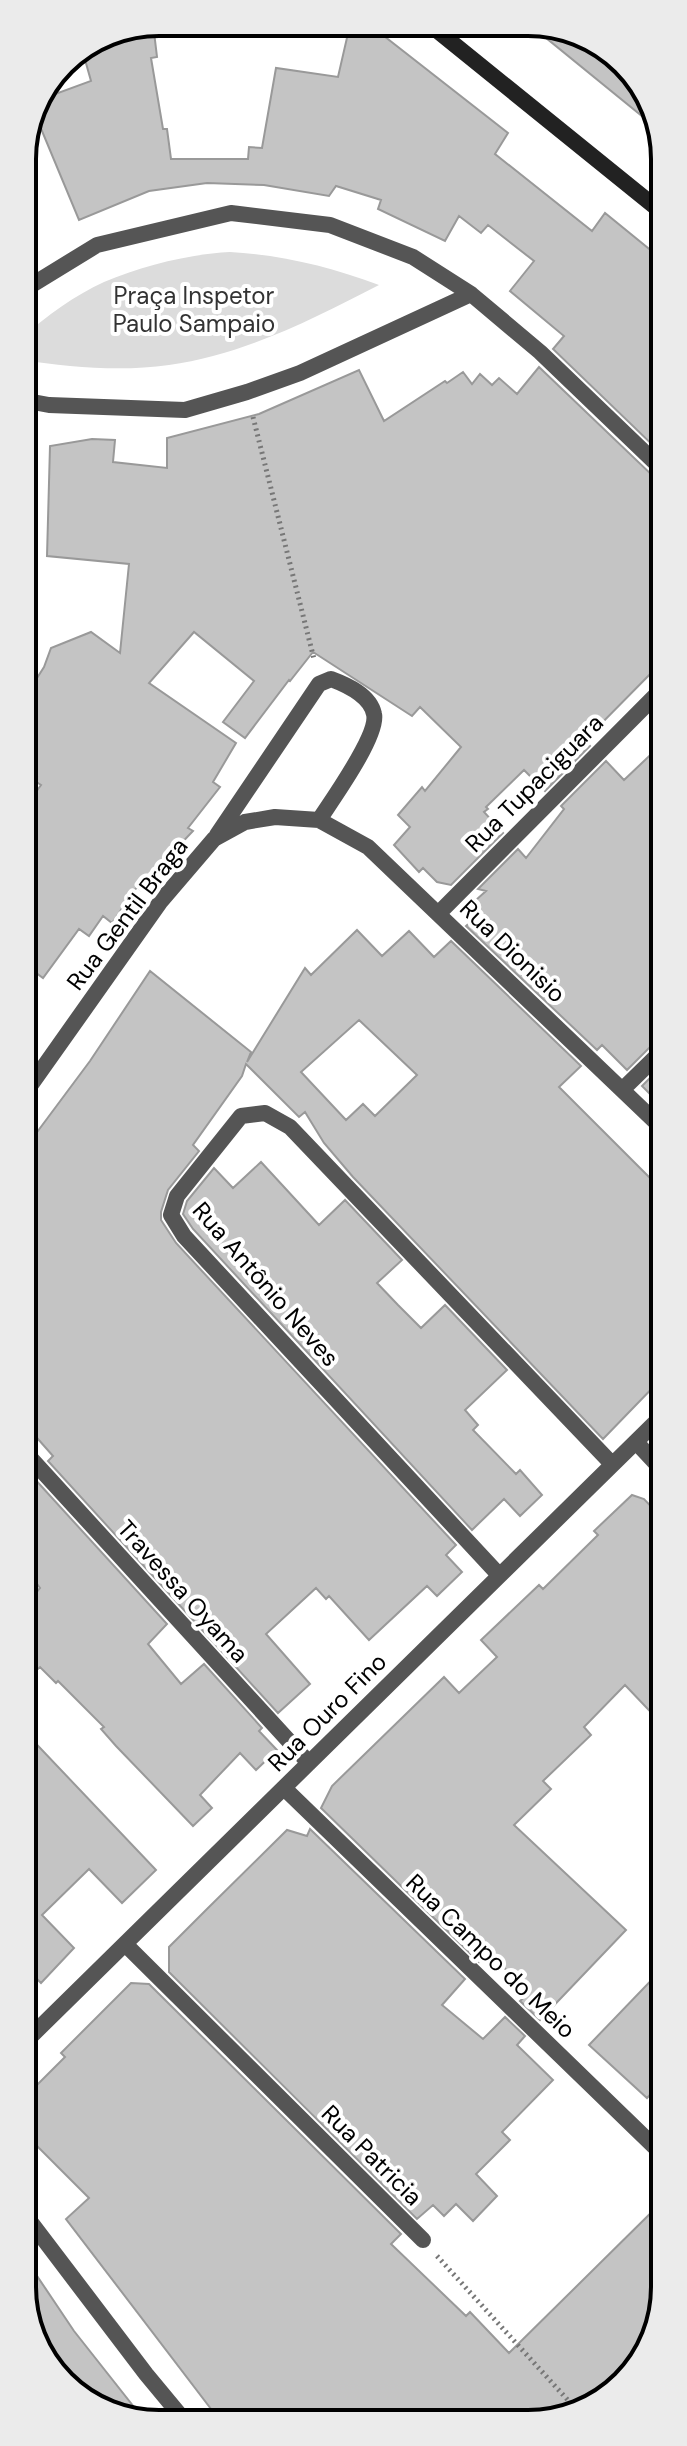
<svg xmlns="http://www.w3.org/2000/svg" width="687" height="2446" font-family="'DM Sans',sans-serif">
<rect width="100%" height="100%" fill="#fff"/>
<path fill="#dcdcdc" d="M230 252C282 255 331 267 379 285 313 319 243 355 169 365 120 372 70 367 22 360V337C47 316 75 295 104 282 142 266 189 254 230 252Z"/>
<path fill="#c4c4c4" stroke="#999" stroke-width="2" fill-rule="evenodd" d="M545 27H563L631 68 659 130 540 33Z
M349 29H375L508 133 495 154 592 231 605 213 664 261V456L553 349 564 336 510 291 534 261 488 225 481 233 459 216 445 241 378 209 381 200 336 186 329 196 264 185 207 183 149 191 79 220 37 119 47 97 91 81 82 49 107 32H154L157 57 151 58 163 129H167L171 159H248L249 147 262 148 276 68 338 77Z
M539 367 656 479 664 482V660L585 740 590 746 545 791 524 770 486 807 488 809 484 812 503 833 451 885 437 882 423 868 419 872 394 845 410 827 398 815 422 787 425 791 461 747 420 707 412 716 313 652 290 681 289 680 245 738 223 722 254 681 194 632 149 683 236 743 213 782 220 787 188 828 193 831 173 852 171 850 141 890 137 887 112 923 103 916 89 936 79 929 43 978 23 963V810L41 785 35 781 37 777 23 767V700L44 667 51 648 91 632 120 653 129 564 47 556 50 446 92 439 115 440 113 462 167 468V438L259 414 359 370 384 421 445 381 447 383 463 372 472 384 480 374 492 385 499 378 517 394Z
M664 742V1038L656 1041 627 1070 602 1045 597 1050 466 926 475 918 466 909 486 891 478 889 518 849 526 858 564 809 561 806 606 761 624 780Z
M357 930 382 956 409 931 434 957 451 941 581 1066 559 1087 664 1192V1376L603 1439 353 1177 324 1143 305 1112 299 1117 246 1064 242 1076 193 1145 199 1151 168 1190 161 1212V1220L176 1243 456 1545 446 1555 462 1572 437 1596 427 1586 369 1640 329 1596 326 1599 316 1588 266 1634 310 1684 278 1713 48 1461 53 1456 23 1422V1151L90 1061 150 971 251 1052 247 1062 305 968 311 975ZM359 1020 417 1075 375 1116 363 1104 346 1120 301 1072Z
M664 1064V1108L642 1086Z
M261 1162 319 1225 345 1200 402 1260 377 1283 398 1305 421 1328 445 1305 507 1370 465 1410 478 1425 473 1430 516 1474 520 1470 542 1495 520 1516 504 1499 472 1530 193 1229 183 1214 187 1201 214 1168 233 1188Z
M32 1476 167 1624 148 1644 181 1684 204 1664 262 1728 259 1731 277 1750 256 1770 240 1753 200 1795 212 1808 193 1826 116 1746 101 1729 104 1727 58 1681 56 1683 40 1667 23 1682V1609L40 1588 23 1565V1485Z
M632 1495 644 1499 664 1520V1726L625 1685 584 1727 591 1735 543 1781 551 1789 514 1825 626 1930 540 2020 520 2001 530 1992 487 1952 479 1962 321 1808 332 1786 444 1677 459 1693 497 1657 481 1640 539 1585 543 1589 598 1535 594 1531Z
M23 1730 156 1870 122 1903 89 1869 42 1915 74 1948 41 1983 23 1965Z
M310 1829 465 1979 442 2005 483 2039 505 2017 525 2036 517 2045 553 2080 502 2132 510 2140 476 2174 497 2196 473 2221 456 2204 444 2216 433 2205 417 2219 169 1972V1947L207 1909 287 1830 307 1836Z
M665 1966V2079L647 2098 589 2045Z
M131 1983 149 1984 401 2234 391 2244 466 2316 470 2312 509 2353 665 2199V2296L631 2378 546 2423 221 2422 66 2219 89 2198 34 2143 36 2141 23 2128V2099L65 2057 61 2053Z
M23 2255 74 2331 145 2421H132L56 2378 23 2305Z"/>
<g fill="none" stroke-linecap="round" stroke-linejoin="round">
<path stroke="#777" stroke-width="5" stroke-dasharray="2 4" stroke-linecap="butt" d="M253 417 314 659
M437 2256 575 2408"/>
<path stroke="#555" stroke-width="16" d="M22 291 97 245 231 213 330 225 413 257 471 294 540 352 664 471
M22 400 49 405 185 410 247 392 300 373 471 294
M217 835 319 684 331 679C347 685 370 695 374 714 379 735 332 800 319 820
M439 913 664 687
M623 1089 664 1049
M23 1096 161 901 214 839 245 822 275 817 319 820 368 847 664 1130
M636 1442 664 1472
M23 1450 309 1763
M499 1575 184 1236 171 1215 177 1196 241 1116 265 1113 290 1127 612 1464
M284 1788 665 2157
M126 1945 423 2240
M23 2044 664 1414
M23 2212 146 2374 185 2421"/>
<path stroke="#222" stroke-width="16" d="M434 28 664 214"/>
</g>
<g text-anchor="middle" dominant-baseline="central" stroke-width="8" stroke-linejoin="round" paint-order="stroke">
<g font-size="24" fill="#333" stroke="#fff">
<text x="194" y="295">Praça Inspetor<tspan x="194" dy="28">Paulo Sampaio</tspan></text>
</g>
<g font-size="24" fill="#000" stroke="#fff">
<text transform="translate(534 783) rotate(-45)">Rua Tupaciguara</text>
<text transform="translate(127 914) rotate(-53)">Rua Gentil Braga</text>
<text transform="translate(513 951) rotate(44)">Rua Dionisio</text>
<text transform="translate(266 1284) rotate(49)">Rua Antônio Neves</text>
<text transform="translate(183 1591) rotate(48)">Travessa Oyama</text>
<text transform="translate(327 1712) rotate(-45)">Rua Ouro Fino</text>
<text transform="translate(491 1956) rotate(44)">Rua Campo do Meio</text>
<text transform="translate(372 2155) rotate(45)">Rua Patricia</text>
</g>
</g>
<path d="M0 0H687V2446H0ZM159 36H528A123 123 0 0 1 651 159V2287A123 123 0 0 1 528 2410H159A123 123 0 0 1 36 2287V159A123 123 0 0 1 159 36Z" fill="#ebebeb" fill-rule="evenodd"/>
<path fill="none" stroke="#000" stroke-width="4" d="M159 36H528A123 123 0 0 1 651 159V2287A123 123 0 0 1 528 2410H159A123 123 0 0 1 36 2287V159A123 123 0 0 1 159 36Z"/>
</svg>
